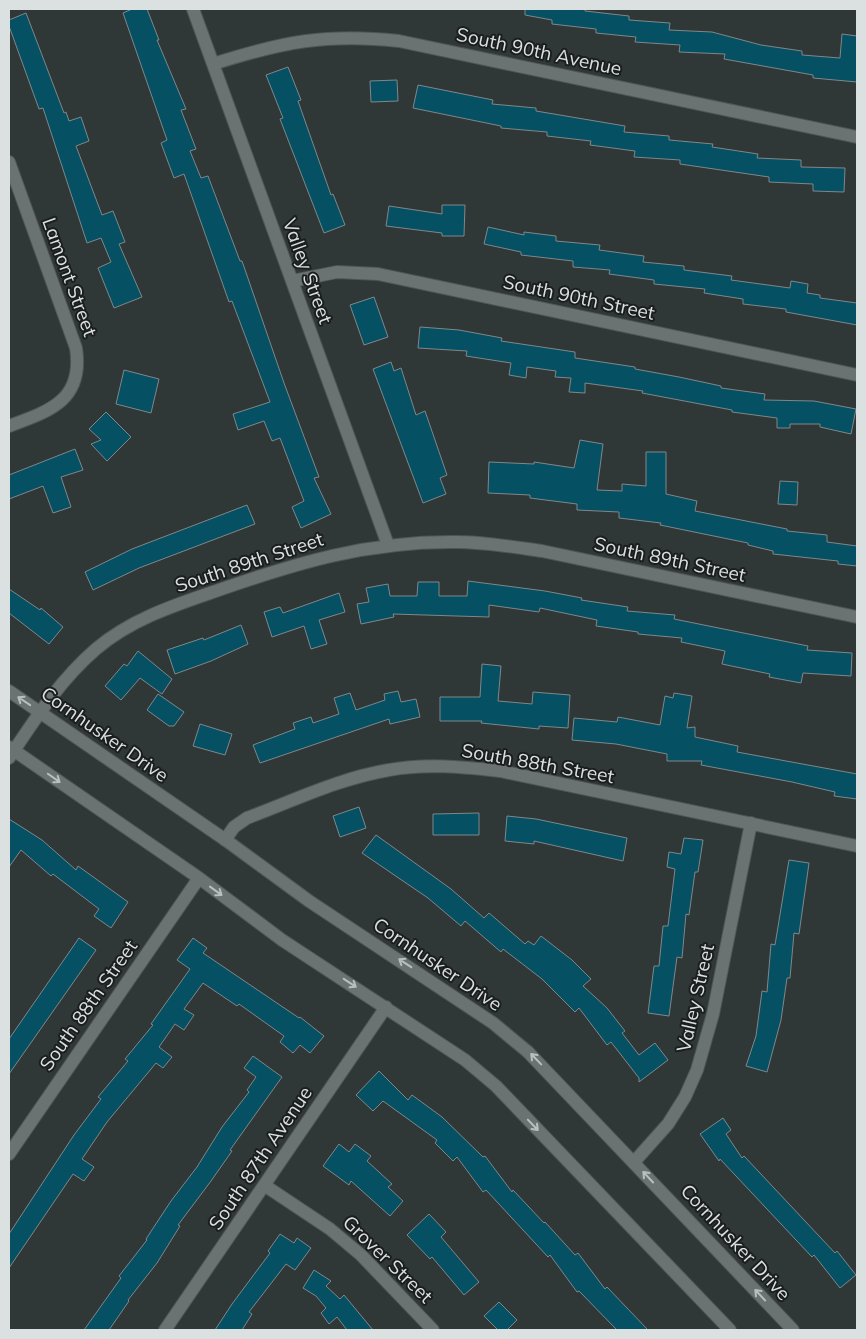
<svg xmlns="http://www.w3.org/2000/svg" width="866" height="1339" font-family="Mulish,sans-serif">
<rect width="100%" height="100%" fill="#303837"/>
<path fill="#055063" stroke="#7f878a" d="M132 9H147L159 40H157L186 109 181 110 196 149 190 151 201 178 208 176 240 261H242L284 383 319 477 314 478 331 514 301 528 292 507 304 501 280 438 272 441 264 421 238 430 233 414 270 402 232 301 229 302 184 174 174 178 161 143 167 140 123 13Z
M525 9H585V11L629 16V20L670 23 669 30 712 32 761 45 802 51V55L840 58 842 34 857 36V82L813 78V75L724 59 725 54 679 52 680 45 635 42 636 37 596 33V29L552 24V20L525 15Z
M26 13 64 113 66 112 69 121 81 117 89 141 76 146 102 215 113 211 125 242 119 244 142 297 114 308 98 268 111 262 101 238 87 243 43 108 39 109 9 26V20Z
M288 67 301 100 298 101 331 195 333 194 345 225 324 233 280 119 283 118 266 75Z
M397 80 398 101 371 102 370 81Z
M418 85 493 100 492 104 536 108V111L625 126 624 132 669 136V140L713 144 712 147 758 154 757 158 801 160V167L845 168 844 192 813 191V184L769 182V177L680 164V160L634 157 635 151 590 145 591 141 547 136V132L501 128V126L413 108Z
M442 205H465L464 236H442V233L386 226 389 206 442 214Z
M488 227 524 235V232L556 236V241L600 245 599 250 644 256 643 262 684 266V270L732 276 731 280 790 288 791 281 808 284 807 293 820 295V298L857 303V325L786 312V309L743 304V299L704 293 705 289 654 284V280L609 274 610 270 573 267V261L521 255V252L484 244Z
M374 297 388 337 364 345 350 305Z
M420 327 459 330 502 338 501 341 575 352V358L635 367V369L679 377 721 386V388L765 394 764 400 814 401 856 409 851 434 820 427V424H790V428H777V418L732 412V410L642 393 643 391 585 383V393L569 392 571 378 555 377 556 371 527 367 526 378 509 375 511 363 466 356 467 351 418 348Z
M391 362 394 371 401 368 416 415 425 411 447 475 440 478 446 494 423 503 373 369Z
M124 370 159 379 151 413 116 404Z
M106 412 131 437 107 461 91 444 101 440 89 429Z
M580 440 603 444 597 490 622 491V484L646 486V452H666V494L697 501 695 511 787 529V531L827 535V542L857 546V566L838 564V561L773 554V551L748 545V543L660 525 661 523 619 518V512L577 510V504L530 498V495L488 493 489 462 534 464V462L574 468Z
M75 449 83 470 61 477 71 507 53 513 43 486 9 499V475Z
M780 481 798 482 797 505 778 504Z
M247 505 255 524 139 568 93 590 85 572 132 549Z
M468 581 545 591 582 598 581 600 628 607 627 611 675 615 674 619 808 646 807 650 852 653 851 676 803 673 801 683 769 677 770 674 722 664 725 651 681 642 682 638 638 634V632L596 626 597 620 540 608 539 612 489 605V617L393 614 394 617 361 624 357 604 369 602 366 588 388 584 390 596H417L418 582H439V596H467Z
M9 589 40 610 41 608 63 627 49 644 9 613Z
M339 593 345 612 319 620 327 644 311 649 304 626 272 637 264 612 280 607 283 613Z
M241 625 248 644 211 661 175 674 167 650 203 638 204 640Z
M138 651 172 679 162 694 140 678 121 700 105 686 124 664 127 666Z
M482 664 501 666 498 701 532 704 533 692 570 695 568 728 539 726V729L481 723 482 721H440V697H480Z
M398 691 401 702 416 699 420 717 390 724 389 719 260 763 253 745 295 729 293 723 311 717 313 723 339 714 334 698 350 693 356 710 385 700 384 694Z
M674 693 692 696 687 728 695 727V737L738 746 737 752 857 774V799L834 796 835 792 792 782 701 765 702 761H667V754L616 744 572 740 574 718 617 722 618 717 660 725 665 696 673 698Z
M158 694 184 712 174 726H169L147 710Z
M200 724 232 734 225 755 193 746Z
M359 807 366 828 340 837 333 816Z
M479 813V835H433V814Z
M507 816 536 819 627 838 623 861 534 841V844L505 841Z
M9 819 42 840 76 870 78 866 128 902 111 928 94 916 99 909 53 874 51 876 21 850 9 867Z
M376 835 451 889 484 918 489 913 525 944 528 941 534 945 541 936 572 960 591 979 583 986 607 1008 625 1031 622 1033 639 1055 655 1043 668 1060 639 1082V1078L611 1042 607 1045 579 1008 575 1012 542 979 503 949 501 952 465 921 461 926 428 898 362 853Z
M684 838 703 840 698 872H695L689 915 686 914 682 958 677 957 669 1016 648 1013 654 966H659L663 926H668L675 869 667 867 669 852 681 854Z
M789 860 809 863 799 934 794 933 790 978H787L781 1020 767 1072 746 1066 756 1036 762 991 767 992 771 944 775 945Z
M79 938 96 950 9 1074V1039Z
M193 938 207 948 203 953 299 1018 300 1017 324 1036 310 1053 300 1045 293 1053 280 1042 284 1036 239 1004 237 1006 203 983 184 1009 194 1015 184 1030 175 1024 159 1047 172 1057 163 1068 156 1063 107 1122 82 1159 94 1167 84 1181 73 1174 9 1268V1234L74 1135 101 1099 98 1097 128 1061 125 1059 153 1025 151 1024 190 969 177 960Z
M253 1056 282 1077 230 1150 232 1151 211 1181 178 1225 180 1226 157 1263 128 1300 129 1301 109 1330H84L121 1278 119 1276 147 1240 146 1239 171 1201 197 1167 222 1127 249 1092 247 1090 256 1077 244 1068Z
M379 1071 408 1100 412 1095 442 1117 483 1157 485 1156 512 1192 513 1190 544 1223 545 1222 575 1255 578 1253 605 1289 607 1287 648 1330H617L579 1291 577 1292 550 1255 548 1257 486 1190 483 1192 457 1157 453 1161 435 1143 437 1140 383 1101 373 1111 356 1095Z
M723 1118 731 1130 726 1134 742 1158 744 1156 835 1253 837 1251 856 1275 840 1288 814 1255 812 1257 720 1159 719 1161 700 1134Z
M339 1144 349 1152 355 1144 371 1156 367 1161 392 1184 388 1187 403 1201 390 1216 351 1181 349 1185 323 1166Z
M429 1214 446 1232 441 1237 479 1282 464 1295 432 1257 430 1259 407 1235Z
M280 1234 294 1243 297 1238 311 1248 295 1270 286 1264 249 1312 252 1314 242 1330H215L232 1304 270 1253 268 1251Z
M314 1270 331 1281 326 1286 340 1299 344 1295 373 1330H347L337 1317 329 1324 321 1313 326 1308 316 1296 303 1288Z
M499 1302 517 1320 507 1330H498L484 1316Z"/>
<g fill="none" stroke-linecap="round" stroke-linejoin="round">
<defs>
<path id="minor" d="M193 9 388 545
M213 64C282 42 326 33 399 41L857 137
M9 162 76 348C84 400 50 411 9 426
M292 281 337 272 378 274 857 375
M9 691 227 841 309 901 493 1023 528 1052 793 1330
M9 747 199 878 282 940 465 1060 496 1086 730 1330
M9 758C35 719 60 680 96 649 130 620 172 606 213 592 296 563 368 541 456 542 485 542 514 547 542 551L857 617
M225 840 234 827 247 818C293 801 340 778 389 770 425 763 463 767 500 771L857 846
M9 1154 199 878
M634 1162 668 1124 685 1097 697 1070 713 1014 751 823
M264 1185 330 1229 361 1255 433 1330
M165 1330 386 1007"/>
</defs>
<use href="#minor" stroke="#4f5554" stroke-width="14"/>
<use href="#minor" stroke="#6b7372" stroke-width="12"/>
</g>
<defs><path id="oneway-shaft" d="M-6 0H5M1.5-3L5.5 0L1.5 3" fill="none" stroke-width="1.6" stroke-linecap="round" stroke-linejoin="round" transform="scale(1.25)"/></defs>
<g stroke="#b9bfbf">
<use href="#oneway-shaft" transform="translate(24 701) rotate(-146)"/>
<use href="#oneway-shaft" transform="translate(54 778) rotate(35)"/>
<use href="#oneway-shaft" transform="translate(216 891) rotate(36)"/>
<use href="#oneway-shaft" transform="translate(405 963) rotate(-147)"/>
<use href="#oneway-shaft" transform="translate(350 983) rotate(33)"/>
<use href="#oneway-shaft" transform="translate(536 1059) rotate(-134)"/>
<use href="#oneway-shaft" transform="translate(533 1125) rotate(46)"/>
<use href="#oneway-shaft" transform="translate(648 1177) rotate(-133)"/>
<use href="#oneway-shaft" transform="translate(760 1295) rotate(-133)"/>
</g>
<g text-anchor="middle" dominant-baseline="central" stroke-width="4" stroke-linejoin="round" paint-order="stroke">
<g font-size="19" fill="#dbe0e0" stroke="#1b1e1e">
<text transform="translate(539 51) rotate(12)">South 90th Avenue</text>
<text transform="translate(308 271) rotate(70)">Valley Street</text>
<text transform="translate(70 277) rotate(70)">Lamont Street</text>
<text transform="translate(579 297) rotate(12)">South 90th Street</text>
<text transform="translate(670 559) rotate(12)">South 89th Street</text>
<text transform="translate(249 562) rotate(-18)">South 89th Street</text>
<text transform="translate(105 734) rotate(35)">Cornhusker Drive</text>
<text transform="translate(538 763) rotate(10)">South 88th Street</text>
<text transform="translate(438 964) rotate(34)">Cornhusker Drive</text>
<text transform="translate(695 998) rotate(-77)">Valley Street</text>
<text transform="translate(88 1005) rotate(-55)">South 88th Street</text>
<text transform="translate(260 1158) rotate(-56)">South 87th Avenue</text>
<text transform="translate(736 1242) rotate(47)">Cornhusker Drive</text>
<text transform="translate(388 1259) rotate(44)">Grover Street</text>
</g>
</g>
<rect width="866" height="1339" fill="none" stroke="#dbe0e0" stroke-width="20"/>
</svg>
